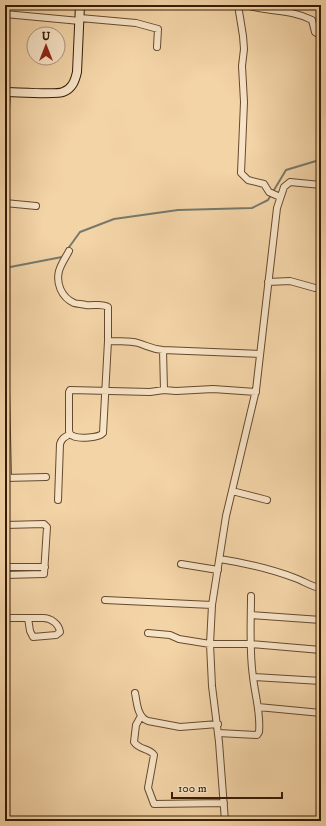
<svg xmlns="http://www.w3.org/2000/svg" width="326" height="826" font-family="'IM FELL DW Pica',serif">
<rect width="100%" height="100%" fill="#f3d4a7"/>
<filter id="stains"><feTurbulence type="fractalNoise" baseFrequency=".005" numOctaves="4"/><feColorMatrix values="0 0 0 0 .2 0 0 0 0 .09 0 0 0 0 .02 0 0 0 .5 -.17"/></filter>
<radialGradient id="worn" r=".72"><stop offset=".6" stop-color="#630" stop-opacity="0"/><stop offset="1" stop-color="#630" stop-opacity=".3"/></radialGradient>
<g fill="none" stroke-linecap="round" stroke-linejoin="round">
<path stroke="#75796c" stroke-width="2" d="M67 250 80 232 114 219 178 210 252 208 268 200 286 170 316 161H321
M5 268 62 257 64 255"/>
<defs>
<path id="minor" d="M238 5 243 36 244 49 242 66 244 102 241 173 248 180 264 184 269 192 280 197
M246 5C267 12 291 9 312 20L315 32 321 36
M5 14 80 21
M80 18 136 23 158 29 157 47
M5 126 7 92
M5 203 36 206
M69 251C66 257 61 264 59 271 56 283 61 297 74 303 77 304 82 304 86 305 93 306 102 303 108 307V341
M268 282 290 281 315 288
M163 350 164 390 150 392 70 390 69 392V431C70 434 70 435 73 436 79 439 99 438 103 433L108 341C118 342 128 340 138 343 148 346 151 349 163 350L260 354
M164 390 176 391 213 389 256 392
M6 391 8 478
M5 478 46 477
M232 491 267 500
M58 500 60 444C62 438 65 437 70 434
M5 525 44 524 47 527 44 574 5 575
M220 559C245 563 271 569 295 578 304 581 311 587 321 588
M181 564 218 570
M5 567H45
M105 600 212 605
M251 615 321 620
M5 618H43C51 618 59 624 60 632L56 635 33 637 30 631 28 618
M148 633 170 635 179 639 210 644H250L321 650
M253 677 321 681
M135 693C137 702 137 717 148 721L180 727 218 724
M258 707 321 713
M141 716 136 725 134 742C139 750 149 748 154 755L148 788 154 804 224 803
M218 733 257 735 259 732C261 714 255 695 253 677 249 650 251 623 251 596
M225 821 219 742 212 686 210 644 212 605 226 516 256 390 277 208 284 187 290 182 321 185"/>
<path id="secondary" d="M5 92C15 92 57 95 63 92 72 89 75 81 77 72L80 5"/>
</defs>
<use href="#minor" stroke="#664a2e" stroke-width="8"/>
<use href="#secondary" stroke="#371c05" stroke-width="10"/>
<use href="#minor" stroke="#f7e3c6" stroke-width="6"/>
<use href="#secondary" stroke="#f7e3c6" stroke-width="8"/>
</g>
<rect width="326" height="826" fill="none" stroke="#f3d4a7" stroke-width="20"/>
<rect x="6" y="6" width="314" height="814" fill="none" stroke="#371c05" stroke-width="2"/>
<rect x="10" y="10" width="306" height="806" fill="none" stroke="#371c05"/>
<g transform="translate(46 46)"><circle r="19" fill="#f7e3c6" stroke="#aa9379"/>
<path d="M0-3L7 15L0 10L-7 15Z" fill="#8f2418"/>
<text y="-6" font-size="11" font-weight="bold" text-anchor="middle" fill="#371c05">U</text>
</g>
<path d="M172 792v6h110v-6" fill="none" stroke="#371c05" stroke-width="2"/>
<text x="178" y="792" font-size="12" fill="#371c05" stroke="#f7e3c6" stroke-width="3" paint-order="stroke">100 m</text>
<rect width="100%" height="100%" filter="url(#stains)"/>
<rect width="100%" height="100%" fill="url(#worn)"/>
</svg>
